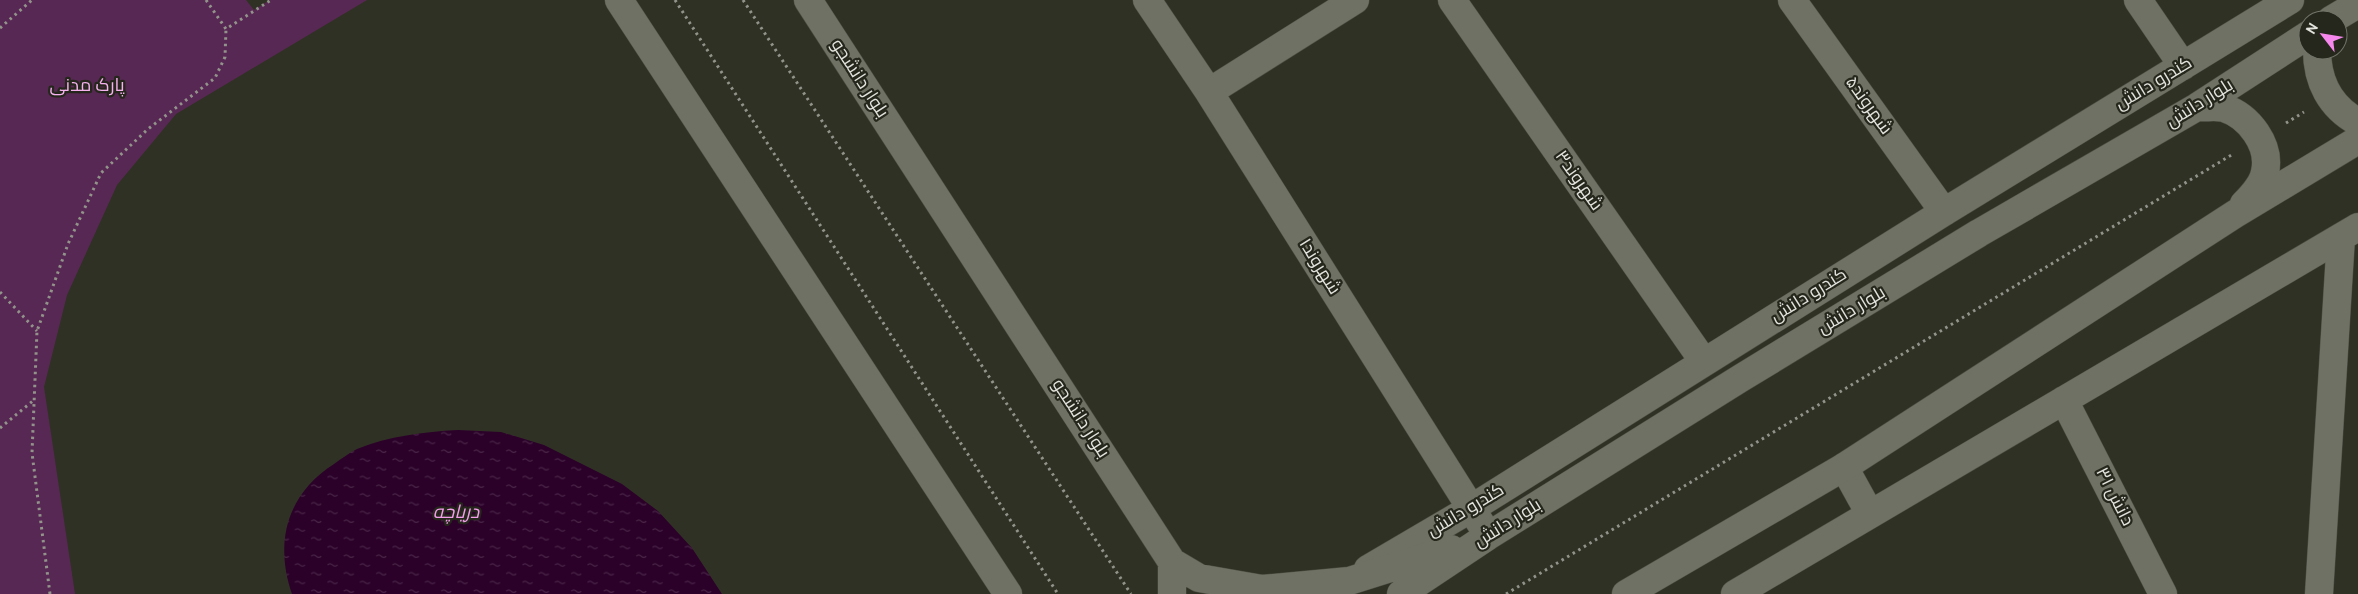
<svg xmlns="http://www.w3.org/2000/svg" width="2358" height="594" font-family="Overpass,Cairo,sans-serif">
<defs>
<pattern id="water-ripples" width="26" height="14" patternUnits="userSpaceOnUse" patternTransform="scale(1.25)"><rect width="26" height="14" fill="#2b0129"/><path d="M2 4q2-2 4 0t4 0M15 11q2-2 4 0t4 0" fill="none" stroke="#4a2648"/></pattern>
</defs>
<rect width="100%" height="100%" fill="#303125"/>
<path fill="#582854" d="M0 0H246L254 10 270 0H367L176 114 117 185 67 295 44 387 75 594H0Z"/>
<path fill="url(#water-ripples)" d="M458 430 501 432 544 445 622 484 658 511 692 548 722 594H292C274 542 287 494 334 464 341 459 349 453 357 449 389 436 423 432 458 430Z"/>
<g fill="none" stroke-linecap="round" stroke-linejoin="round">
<defs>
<path id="minor" d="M1147 0 1209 92 1481 524
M1452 0 1704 362
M1792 0 1944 212
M2138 0 2183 66
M1209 92 1355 0
M2064 400 2163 594
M1844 467 1870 514
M1368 569 1472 508 1944 212 2290 0
M1735 594 2358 227
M2319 594 2341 237"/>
<path id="secondary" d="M619 0 1008 594
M808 0 1172 562 1199 578 1262 589 1349 581 1451 549
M2331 20 2358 4
M2317 50C2317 81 2330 107 2358 122
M2197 107C2205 108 2216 106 2224 108 2249 116 2271 145 2265 172 2263 184 2253 195 2244 204
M1172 594V562
M1401 594 1488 536 1741 378 1979 233 2197 107 2308 35
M1626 594 1844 467 2235 214 2358 140"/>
</defs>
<use href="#minor" stroke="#4d4e44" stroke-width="29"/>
<use href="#secondary" stroke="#4d4e44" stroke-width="29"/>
<path stroke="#92938a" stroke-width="3" stroke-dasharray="2.5 4" stroke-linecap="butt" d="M206 0 226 29 271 0
M675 0 1058 594
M743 0 1131 594
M0 28 32 0
M2286 123 2304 112
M0 292 37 331
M0 428 34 400
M50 594 32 453 37 331 68 244 101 173 148 129 215 78 225 57 226 29
M1506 594 2233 154"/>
<use href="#minor" stroke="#6f7164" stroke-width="28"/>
<use href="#secondary" stroke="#6f7164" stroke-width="28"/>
</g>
<g text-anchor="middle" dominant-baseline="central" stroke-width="4.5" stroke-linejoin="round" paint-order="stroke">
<g font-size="18" fill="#e3e4dd" stroke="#26271c">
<text transform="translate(859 79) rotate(57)">بلوار دانشجو</text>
<text transform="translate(2154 84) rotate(-31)">کندرو دانش</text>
<text transform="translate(2200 104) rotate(-32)">بلوار دانش</text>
<text transform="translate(1868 106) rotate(54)">شهروند۵</text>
<text transform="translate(1578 181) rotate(55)">شهروند۳</text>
<text transform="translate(1319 267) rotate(58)">شهروند۱</text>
<text transform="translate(1809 296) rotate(-32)">کندرو دانش</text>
<text transform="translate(1852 311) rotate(-31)">بلوار دانش</text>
<text transform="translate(1080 419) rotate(57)">بلوار دانشجو</text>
<text transform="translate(2114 497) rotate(63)">دانش ۳۱</text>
<text transform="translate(1466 511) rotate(-31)">کندرو دانش</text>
<text transform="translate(1508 524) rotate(-32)">بلوار دانش</text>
</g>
<g font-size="18" fill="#f6b1ef" stroke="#26271c">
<text x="87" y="86">پارک مدنی</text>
</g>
<g font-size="19" font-style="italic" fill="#f49deb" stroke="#26271c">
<text x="456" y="513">دریاچه</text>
</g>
</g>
<g transform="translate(2323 35) rotate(301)"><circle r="24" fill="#26271c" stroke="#727369"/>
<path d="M0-4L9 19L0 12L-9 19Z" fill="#f688ed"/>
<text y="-8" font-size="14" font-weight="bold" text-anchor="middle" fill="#e3e4dd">N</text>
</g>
</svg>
